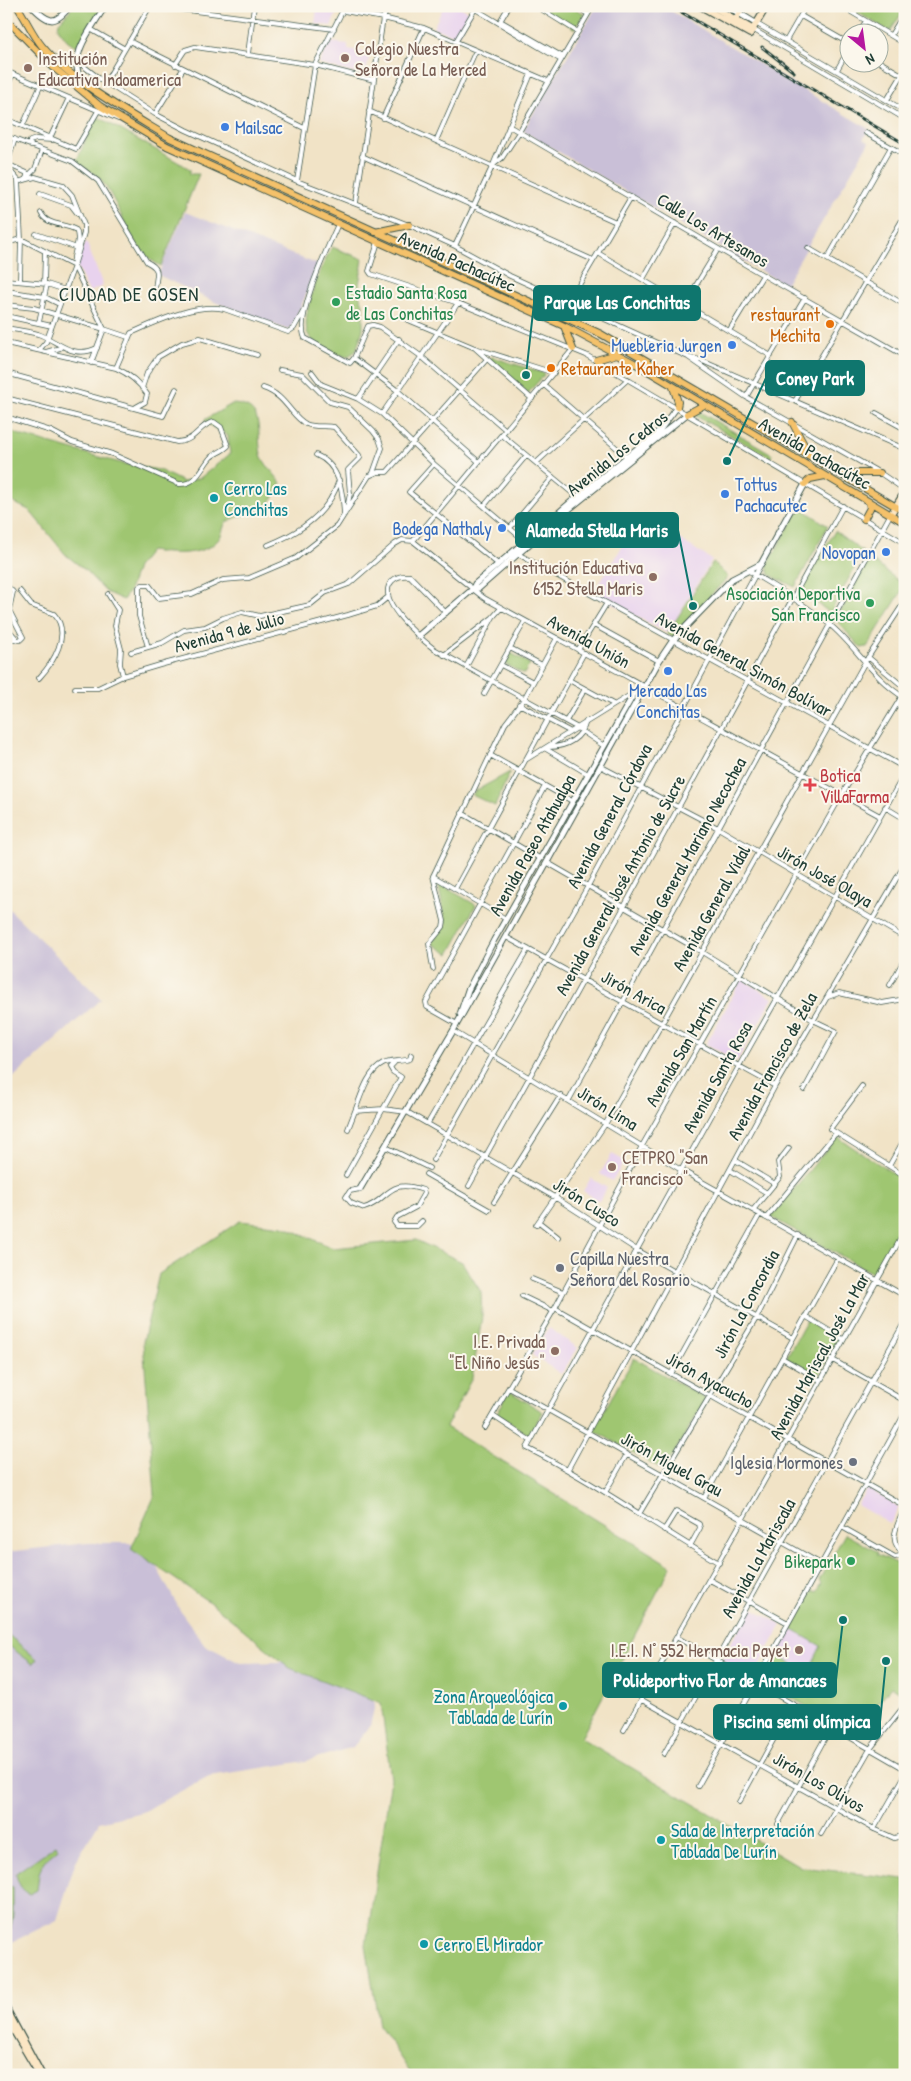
<svg xmlns="http://www.w3.org/2000/svg" width="911" height="2081" font-family="'Patrick Hand',sans-serif">
<rect width="100%" height="100%" fill="#fbf7ec"/>
<filter id="ink" filterUnits="userSpaceOnUse"><feTurbulence type="fractalNoise" baseFrequency=".02" numOctaves="2"/><feDisplacementMap in="SourceGraphic" scale="10" xChannelSelector="R" yChannelSelector="G"/><feConvolveMatrix kernelMatrix="1 2 1 2 8 2 1 2 1" color-interpolation-filters="sRGB"/></filter>
<filter id="wash" filterUnits="userSpaceOnUse"><feTurbulence type="fractalNoise" baseFrequency=".0096" numOctaves="4" result="noise"/><feDisplacementMap in="SourceGraphic" scale="20" xChannelSelector="R" yChannelSelector="G"/><feGaussianBlur stdDeviation="1.12" result="paint"/><feColorMatrix in="noise" values="0 0 0 0 0 0 0 0 0 0 0 0 0 0 0 0 0 1.4 0 .05"/><feComposite in="paint" operator="in"/></filter>
<g filter="url(#wash)">
<rect width="100%" height="100%" fill="#f1e3c6"/>
<path fill="#e8d2ee" d="M317 6H340L331 26 315 24Z
M444 6H458L471 13 457 36 433 28Z
M330 42 348 44V49L370 53 365 76 319 64Z
M86 241 103 286 89 292 76 265Z
M642 515 712 560 667 633 593 593Z
M742 979 773 998 737 1061 706 1044Z
M612 1154 625 1161 612 1181 600 1174Z
M591 1178 607 1188 599 1201 583 1191Z
M549 1328 578 1348 561 1374 532 1355Z
M867 1488 899 1507 890 1524 857 1505Z
M751 1607 782 1625 769 1648 766 1647 763 1652 766 1654 753 1678 722 1659Z
M791 1629 821 1646 808 1672 776 1655Z"/>
<path fill="#c9bfd7" d="M597 6H663L869 129 863 139 869 142 785 285 523 131Z
M185 212 319 265 291 329 288 330 217 303 158 275Z
M6 906 101 999 6 1084Z
M88 1543H130L156 1566 181 1612 205 1645 240 1663 282 1662 320 1668 367 1685 375 1704 370 1726 353 1747 306 1761 209 1776 142 1812 99 1822 75 1863 57 1920 6 1945V1552Z"/>
<path fill="#9fc671" stroke="#5f8252" d="M74 6H103L81 43 75 46 67 40 58 28 59 22Z
M538 6H572L584 14 575 29Z
M847 6H905V8L890 32Z
M100 118 190 169V174H199L161 266C130 252 122 206 101 180 95 173 84 168 76 162L95 119Z
M332 247 363 259 358 292 363 304V329L356 351 347 357C335 353 316 347 309 336 298 319 322 264 332 247Z
M492 357 543 373 544 375 528 393 490 359Z
M232 404C266 405 256 431 261 454 263 463 276 475 281 483 269 515 253 509 226 522 223 527 222 536 218 540 203 557 170 554 150 551L137 567 129 591 123 600 106 592 85 570 66 555 29 510 6 499V429L23 436 124 464 159 470 183 482 200 478 230 454 228 436C220 430 211 428 204 420Z
M698 411 772 454 771 458 694 415Z
M800 507 828 526 795 587 770 575 767 566Z
M835 531 863 552 830 613 800 590Z
M869 558 905 586 867 647 861 648 836 620Z
M713 562 728 577 672 637 667 634Z
M511 653 530 664 524 674 505 664Z
M510 772 495 806 472 795 475 791Z
M438 883 476 905 449 954 431 943 446 925Z
M837 1137 905 1181V1221L874 1274 771 1217Z
M240 1221 283 1226 333 1248 416 1240 462 1262 481 1292 482 1317 472 1378 446 1427 671 1566 581 1738 801 1867 905 1879V2075H412L379 2026 366 1945 391 1779 381 1703 290 1668 215 1606 131 1549 155 1495 143 1342 159 1274Z
M807 1320 838 1340 818 1377 786 1358Z
M634 1358 706 1399 664 1470 593 1430Z
M509 1391 543 1412 529 1435 497 1414Z
M845 1534 878 1552 877 1554 905 1567V1694L891 1687 853 1733 785 1694 790 1685 767 1672 776 1655 808 1672 821 1646 791 1629 813 1591 817 1592 822 1583 819 1580Z
M6 1633 37 1659 33 1664 9 1646 6 1648Z
M56 1845 58 1849 44 1861 39 1873 37 1890 30 1894C21 1891 17 1881 16 1873Z
M6 1886 13 1887V1915L7 1952Z"/>
</g>
<g filter="url(#ink)">
<g fill="none" stroke-linecap="round" stroke-linejoin="round">
<defs>
<path id="minor" d="M156 6 334 29
M470 6 561 60
M536 6 578 32
M575 6 588 14
M841 6 905 44
M344 11 383 18 424 28 548 81
M801 16 848 43
M502 22 563 57
M499 23 509 6
M757 24 905 111
M92 30 125 49
M754 30 905 119
M859 32 866 21
M891 35 905 12
M787 39 806 6
M129 41 304 128
M456 41 475 9
M248 54 254 6
M77 61 100 79 155 114 186 130 297 181 409 225 455 246 510 276 688 357 746 397 880 473 905 490
M878 61 902 75
M175 65 185 50 195 47 315 65 374 80
M837 70 848 50
M6 71 118 119
M105 83 150 6
M6 88 13 74
M887 100 905 70
M369 111 616 222
M155 114 183 69
M383 118 424 28
M6 119 76 149 98 111
M23 125 40 87
M509 126 763 275 905 356
M866 133 905 155
M6 136 72 161 98 181 147 262C163 270 155 276 155 291
M50 138 68 100
M15 139 7 164 27 173V177
M436 141 476 50
M31 146 30 141 36 139 52 140
M362 156 593 260
M493 165 502 158 519 132 593 6
M6 176 12 173 18 180 21 239 20 280
M26 178 35 169 42 150
M21 181 35 177 63 185 72 195 84 225V233L74 266 46 342 39 350
M297 181 315 65 345 6
M40 194 71 205 78 214
M356 203 383 18 389 6
M41 213C47 226 64 223 76 230 82 242 71 253 74 266L104 329 128 337
M338 224C328 247 294 317 305 338L350 363 354 358 368 326 373 325 380 327 422 357 506 430
M36 234 77 248
M378 242 369 271 371 274 458 303 586 355 905 543
M6 243 21 239 74 266
M455 246 493 165 531 74
M808 248 905 305
M598 253 771 356
M827 259 891 147
M643 279 675 223
M6 280 47 284 65 290
M44 283 45 252
M7 291 45 297 59 304
M569 302 631 197
M6 305 34 308 104 329 91 363
M684 305 718 249
M6 316 52 326
M401 317 475 348 554 373
M39 322 47 284
M6 328C17 330 28 331 38 334 59 341 72 360 97 348
M729 331 763 275
M6 343 116 368C129 374 139 382 147 394L145 402 136 407
M476 349 532 399
M46 352 60 348
M354 358 398 391 479 462
M691 358 700 360 905 449
M116 368 131 333C157 322 194 303 224 309L288 332 294 328 304 310
M280 370 302 374 330 402 348 407 373 431 379 439 382 448 373 473
M312 372 321 384 358 399 382 414 434 464 525 541
M6 373 163 416 176 389
M544 385 626 456
M142 388 147 373 158 357 182 343 200 338 257 355
M263 388C286 395 291 417 306 424 316 428 324 425 334 427L359 455 360 458 348 470 350 494 346 512
M746 397 805 298
M6 398 177 442C197 441 199 424 214 422L221 427 228 446C223 451 216 453 211 457 201 468 197 485 179 484L112 454 72 442 51 431 6 417
M358 399 399 339
M795 401 905 215
M876 413 905 429
M382 414 458 303
M502 435 577 497
M316 455C340 465 343 492 344 515
M536 463 628 379
M434 464 409 492 498 564
M484 506 526 456
M510 528 553 477
M413 541 573 349
M268 545C299 533 329 514 339 480
M518 554 905 768
M749 571C776 588 804 603 829 624 856 646 874 680 905 698
M6 585 13 592 9 610 23 637 20 640 6 638
M20 591 31 605 54 614C72 634 53 663 39 678
M108 594 118 610 115 626 121 649 120 664 123 676
M446 613 410 576C403 575 397 576 392 581 374 600 420 638 434 649L576 727 604 746
M594 625 659 661
M6 627 16 638
M148 647 139 616V587L142 585H149L159 598 192 594 223 580 249 578 296 558 337 526 369 476 378 472H387L487 359
M510 648 542 665
M578 650 607 603
M131 652 162 643 184 630 205 627 223 618 242 612 260 616 310 605 325 593 349 584 395 544 402 540 413 541 484 598 880 816
M444 655 492 618
M868 657 905 688
M501 665 533 682
M466 667 493 617 501 608
M569 680 613 704
M75 688H98L123 676 160 665 348 615 377 606 388 597
M484 694 525 621
M519 704 569 731
M566 721 585 689
M549 747C567 747 582 738 586 721
M546 749 588 774
M490 755 572 801
M527 759 635 692
M600 766 718 828 905 938
M885 807 905 819
M462 813 541 859
M548 863 702 952 813 1020 836 1031 804 1090
M433 876 505 724 524 699 557 638
M433 876 444 921 443 927 429 944 433 969
M433 876 506 919
M455 889 584 653
M506 937 775 1086
M890 985 905 958
M828 997 839 993 882 1003 905 999
M457 1024 427 1007 426 1002 545 786
M453 1031 681 1170 905 1296
M411 1055 410 1059C401 1062 391 1060 383 1064 367 1072 361 1096 355 1111L383 1109 407 1112 556 1198 637 1250 793 1338
M862 1086 830 1129 905 1176
M569 1100 890 515
M428 1123 528 949
M348 1129 355 1111
M386 1147 429 1168
M433 1160 588 886 761 564
M735 1160 775 1184
M889 1166 905 1138
M730 1170 767 1193
M426 1174 489 1210
M346 1175 401 1077 393 1072 390 1067 394 1063
M469 1186 624 907 843 506
M360 1189 350 1191 346 1197 351 1203 364 1208C389 1201 386 1177 423 1190L424 1193 416 1207 397 1217 394 1222 397 1226H417L422 1221
M494 1202 561 1095
M753 1210 780 1177 778 1162 789 1148
M766 1218 836 1133
M539 1222 558 1237
M536 1225 606 1123 865 662 905 601
M532 1279 563 1292
M522 1296 553 1311
M555 1308 903 1505
M805 1316 843 1339
M782 1358 820 1380
M831 1359 905 1401
M671 1374 760 1214
M509 1388 821 1564
M493 1416 531 1441
M485 1428 555 1308 642 1146 841 796 905 691
M568 1469 775 1086 905 864
M606 1491 627 1454
M704 1498 838 1258
M905 1502C903 1506 904 1510 902 1514 895 1531 888 1541 905 1555
M639 1514 757 1317 798 1235
M842 1527 895 1557 905 1555
M664 1530 676 1511 699 1524 700 1528 690 1546
M719 1563C654 1525 594 1482 527 1448L739 1066 905 773
M710 1580 788 1623
M678 1638 905 1769
M642 1700 874 1829 894 1838 905 1835
M624 1730 905 1231
M664 1754 905 1321
M698 1786 905 1413
M739 1802 792 1706
M778 1824 831 1727
M874 1829 905 1775
M821 1834 870 1749 905 1705"/>
<path id="tertiary" d="M32 6C48 23 55 26 70 6
M727 6 757 24
M81 80C67 56 93 27 105 6
M677 407 659 431 577 497 475 584 473 589 479 588 568 510 687 414
M418 636 473 589
M460 1014 468 990 494 940 635 692 643 687
M360 1189 453 1031 659 661 673 640 732 579 761 564 805 484"/>
<path id="secondary" d="M700 6 750 34 767 6
M712 6 754 30
M734 22 743 6
M891 514 905 491
M6 2008 42 2075
M6 2018 39 2074"/>
<path id="primary" d="M17 6C26 19 32 34 42 46 72 82 129 113 170 138L601 334 905 512
M6 19 53 67 82 91 100 106 167 146 564 326 636 364 905 523
M375 232 409 225
M564 326 573 349
M596 360 617 354
M673 387 678 402 677 407
M687 414 704 405
M792 422 810 456
M838 473H880
M805 484 810 479 825 476
M864 519 870 508 869 502"/>
</defs>
<use href="#minor" stroke="#3e564a" stroke-width="5.5"/>
<use href="#tertiary" stroke="#3e564a" stroke-width="7"/>
<use href="#secondary" stroke="#3e564a" stroke-width="8"/>
<use href="#primary" stroke="#3e564a" stroke-width="8"/>
<use href="#minor" stroke="#fff" stroke-width="4"/>
<use href="#tertiary" stroke="#fff" stroke-width="5"/>
<use href="#secondary" stroke="#fbe6c4" stroke-width="5.5"/>
<use href="#primary" stroke="#f4c16b" stroke-width="6"/>
<defs>
<path id="rail" d="M671 6 905 144
M762 47 794 72"/>
</defs>
<use href="#rail" stroke="#1f3d34" stroke-width="3"/>
<use href="#rail" stroke="#fbf7ec" stroke-width="1" stroke-dasharray="4" stroke-linecap="butt"/>
</g>
</g>
<g fill="#8d6e63" stroke="#fbf7ec" stroke-width="2">
<circle cx="345" cy="58" r="5"/>
<circle cx="28" cy="68" r="5"/>
<circle cx="653" cy="577" r="5"/>
<circle cx="612" cy="1167" r="5"/>
<circle cx="555" cy="1351" r="5"/>
<circle cx="799" cy="1650" r="5"/>
</g>
<g fill="#3f7fe0" stroke="#fbf7ec" stroke-width="2">
<circle cx="225" cy="127" r="5"/>
<circle cx="732" cy="345" r="5"/>
<circle cx="725" cy="494" r="5"/>
<circle cx="502" cy="528" r="5"/>
<circle cx="886" cy="552" r="5"/>
<circle cx="668" cy="671" r="5"/>
</g>
<g fill="#2e9e5b" stroke="#fbf7ec" stroke-width="2">
<circle cx="336" cy="302" r="5"/>
<circle cx="870" cy="603" r="5"/>
<circle cx="851" cy="1561" r="5"/>
</g>
<g fill="#e8710a" stroke="#fbf7ec" stroke-width="2">
<circle cx="830" cy="324" r="5"/>
<circle cx="551" cy="368" r="5"/>
</g>
<g fill="#0f9aa8" stroke="#fbf7ec" stroke-width="2">
<circle cx="214" cy="498" r="5"/>
<circle cx="563" cy="1706" r="5"/>
<circle cx="661" cy="1840" r="5"/>
<circle cx="424" cy="1944" r="5"/>
</g>
<path fill="#e0444e" stroke="#fbf7ec" stroke-width="2" d="M807.5 777.5h5v5h5v5h-5v5h-5v-5h-5v-5h5z"/>
<g fill="#6b7280" stroke="#fbf7ec" stroke-width="2">
<circle cx="560" cy="1268" r="5"/>
<circle cx="853" cy="1462" r="5"/>
</g>
<g text-anchor="middle" dominant-baseline="central" stroke-width="4" stroke-linejoin="round" paint-order="stroke">
<g font-size="18" fill="#785e54" stroke="#fbf7ec" text-anchor="start">
<text x="355" y="48">Colegio Nuestra<tspan x="355" dy="21">Señora de La Merced</tspan></text>
<text x="38" y="58">Institución<tspan x="38" dy="21">Educativa Indoamerica</tspan></text>
<text x="643" y="567" text-anchor="end">Institución Educativa<tspan x="643" dy="21">6152 Stella Maris</tspan></text>
<text x="622" y="1157">CETPRO "San<tspan x="622" dy="21">Francisco"</tspan></text>
<text x="545" y="1341" text-anchor="end">I.E. Privada<tspan x="545" dy="21">"El Niño Jesús"</tspan></text>
<text x="789" y="1650" text-anchor="end">I.E.I. N° 552 Hermacia Payet</text>
</g>
<g font-size="18" fill="#366cbe" stroke="#fbf7ec" text-anchor="end">
<text x="235" y="127" text-anchor="start">Mailsac</text>
<text x="722" y="345">Muebleria Jurgen</text>
<text x="735" y="484" text-anchor="start">Tottus<tspan x="735" dy="21">Pachacutec</tspan></text>
<text x="492" y="528">Bodega Nathaly</text>
<text x="876" y="552">Novopan</text>
<text x="668" y="690" text-anchor="middle">Mercado Las<tspan x="668" dy="21">Conchitas</tspan></text>
</g>
<g font-size="18" fill="#1f3d34" stroke="#fbf7ec">
<text transform="translate(713 230) rotate(31)">Calle Los Artesanos</text>
<text transform="translate(457 261) rotate(24)">Avenida Pachacútec</text>
<text transform="translate(617 453) rotate(-39)">Avenida Los Cedros</text>
<text transform="translate(815 453) rotate(30)">Avenida Pachacútec</text>
<text transform="translate(229 632) rotate(-15)">Avenida 9 de Julio</text>
<text transform="translate(589 641) rotate(29)">Avenida Unión</text>
<text transform="translate(744 664) rotate(29)">Avenida General Simón Bolívar</text>
<text transform="translate(609 816) rotate(-62)">Avenida General Córdova</text>
<text transform="translate(532 845) rotate(-61)">Avenida Paseo Atahualpa</text>
<text transform="translate(687 856) rotate(-61)">Avenida General Mariano Necochea</text>
<text transform="translate(825 876) rotate(30)">Jirón José Olaya</text>
<text transform="translate(620 885) rotate(-61)">Avenida General José Antonio de Sucre</text>
<text transform="translate(711 908) rotate(-61)">Avenida General Vidal</text>
<text transform="translate(634 992) rotate(29)">Jirón Arica</text>
<text transform="translate(681 1051) rotate(-60)">Avenida San Martín</text>
<text transform="translate(772 1066) rotate(-61)">Avenida Francisco de Zela</text>
<text transform="translate(717 1077) rotate(-61)">Avenida Santa Rosa</text>
<text transform="translate(608 1108) rotate(32)">Jirón Lima</text>
<text transform="translate(587 1202) rotate(32)">Jirón Cusco</text>
<text transform="translate(746 1304) rotate(-62)">Jirón La Concordia</text>
<text transform="translate(819 1356) rotate(-61)">Avenida Mariscal José La Mar</text>
<text transform="translate(710 1380) rotate(29)">Jirón Ayacucho</text>
<text transform="translate(672 1464) rotate(29)">Jirón Miguel Grau</text>
<text transform="translate(758 1558) rotate(-61)">Avenida La Mariscala</text>
<text transform="translate(819 1782) rotate(30)">Jirón Los Olivos</text>
</g>
<g font-size="18" fill="#27864d" stroke="#fbf7ec" text-anchor="end">
<text x="346" y="292" text-anchor="start">Estadio Santa Rosa<tspan x="346" dy="21">de Las Conchitas</tspan></text>
<text x="860" y="593">Asociación Deportiva<tspan x="860" dy="21">San Francisco</tspan></text>
<text x="841" y="1561">Bikepark</text>
</g>
<g font-size="18" fill="#c56008" stroke="#fbf7ec" text-anchor="end">
<text x="820" y="314">restaurant<tspan x="820" dy="21">Mechita</tspan></text>
<text x="561" y="368" text-anchor="start">Retaurante Kaher</text>
</g>
<g font-size="18" fill="#0d838f" stroke="#fbf7ec" text-anchor="start">
<text x="224" y="488">Cerro Las<tspan x="224" dy="21">Conchitas</tspan></text>
<text x="553" y="1696" text-anchor="end">Zona Arqueológica<tspan x="553" dy="21">Tablada de Lurín</tspan></text>
<text x="671" y="1830">Sala de Interpretación<tspan x="671" dy="21">Tablada De Lurín</tspan></text>
<text x="434" y="1944">Cerro El Mirador</text>
</g>
<g font-size="18" fill="#be3a42" stroke="#fbf7ec" text-anchor="start">
<text x="820" y="775">Botica<tspan x="820" dy="21">VillaFarma</tspan></text>
</g>
<g font-size="18" fill="#5b616d" stroke="#fbf7ec" text-anchor="start">
<text x="570" y="1258">Capilla Nuestra<tspan x="570" dy="21">Señora del Rosario</tspan></text>
<text x="843" y="1462" text-anchor="end">Iglesia Mormones</text>
</g>
<g font-size="19" letter-spacing="1" fill="#1f3d34" stroke="#fbf7ec">
<text x="129" y="294">CIUDAD DE GOSEN</text>
</g>
</g>
<path fill="none" stroke="#0f766e" stroke-width="2" d="M526 375L534 303M727 461L766 378M693 606L678 530M843 1620L836 1680M886 1661L880 1722"/>
<g fill="#0f766e" stroke="#fbf7ec" stroke-width="2">
<circle cx="526" cy="375" r="5"/>
<circle cx="727" cy="461" r="5"/>
<circle cx="693" cy="606" r="5"/>
<circle cx="843" cy="1620" r="5"/>
<circle cx="886" cy="1661" r="5"/>
</g>
<g fill="#0f766e" stroke="#0f766e" stroke-width="2">
<rect x="534" y="286" width="166" height="34" rx="5"/>
<rect x="766" y="361" width="98" height="34" rx="5"/>
<rect x="516" y="513" width="162" height="34" rx="5"/>
<rect x="603" y="1663" width="233" height="34" rx="5"/>
<rect x="714" y="1705" width="166" height="34" rx="5"/>
</g>
<g font-size="19" text-anchor="middle" font-weight="bold" fill="#fff">
<text x="617" y="309">Parque Las Conchitas</text>
<text x="815" y="385">Coney Park</text>
<text x="597" y="537">Alameda Stella Maris</text>
<text x="720" y="1687">Polideportivo Flor de Amancaes</text>
<text x="797" y="1728">Piscina semi olímpica</text>
</g>
<rect width="911" height="2081" fill="none" stroke="#fbf7ec" stroke-width="25"/>
<g transform="translate(864 48) rotate(151)"><circle r="24" fill="#fbf7ec" stroke="#a3ada2"/>
<path d="M0-4L9 19L0 12L-9 19Z" fill="#b5179e"/>
<text y="-8" font-size="14" font-weight="bold" text-anchor="middle" fill="#1f3d34">N</text>
</g>
</svg>
